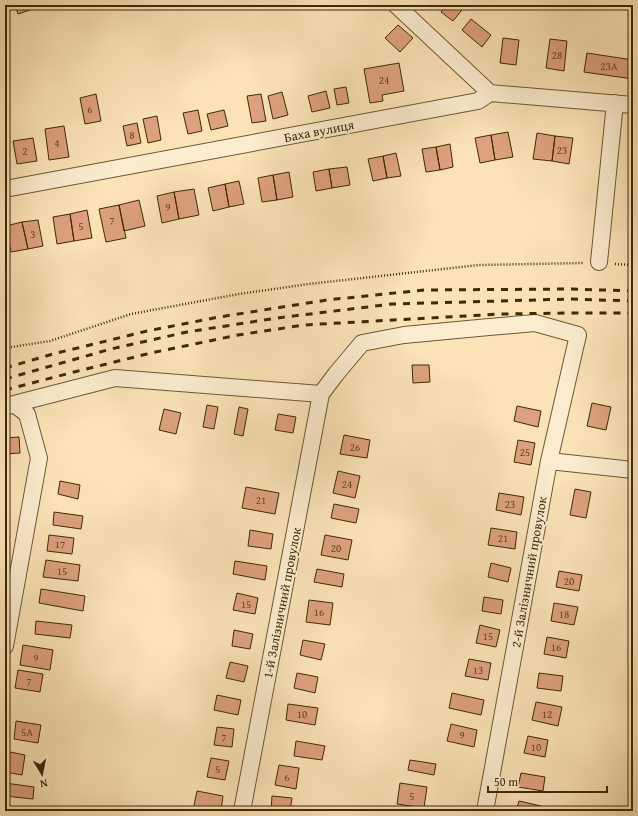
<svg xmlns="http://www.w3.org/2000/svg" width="638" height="816" font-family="'Gentium Book Plus',serif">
<rect width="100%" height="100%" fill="#fbe3b7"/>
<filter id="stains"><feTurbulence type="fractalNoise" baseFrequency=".005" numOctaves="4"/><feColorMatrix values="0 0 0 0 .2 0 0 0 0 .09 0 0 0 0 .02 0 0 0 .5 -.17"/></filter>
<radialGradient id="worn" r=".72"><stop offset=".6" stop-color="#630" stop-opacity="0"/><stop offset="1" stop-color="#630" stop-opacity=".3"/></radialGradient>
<path fill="#dda17d" stroke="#3f2906" d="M15 5H42V6L18 14Z
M447 5H466L453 21 441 12Z
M471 19 491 35 482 47 462 30Z
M398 25 413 38 400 52 385 38Z
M503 38 519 40 516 65 500 63Z
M550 39 567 41 564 71 546 68Z
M587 53 633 60V79L584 72Z
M399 63 404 91 382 95 383 101 370 103 364 69Z
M346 87 349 103 337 105 334 89Z
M326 91 330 108 312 112 308 96Z
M282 92 288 115 273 119 268 96Z
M96 94 101 121 85 124 80 98Z
M261 94 266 121 252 123 247 96Z
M198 110 202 131 188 134 183 113Z
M224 110 228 126 211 130 207 114Z
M157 116 161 140 148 143 143 119Z
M137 123 141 143 127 146 123 126Z
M64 126 69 157 49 160 45 129Z
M508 132 513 157 495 160 491 135Z
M537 133 555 136 552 161 533 159Z
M491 135 495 160 480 163 475 138Z
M555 136 573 138 569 164 552 161Z
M33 138 37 161 17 164 13 141Z
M450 144 453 167 440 170 436 147Z
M436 147 440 170 426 172 422 149Z
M396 153 401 176 387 178 383 156Z
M383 156 387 178 373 181 368 159Z
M347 167 350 185 332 188 329 169Z
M329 169 332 188 316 191 313 172Z
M289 172 293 197 277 200 273 175Z
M273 175 277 200 262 202 258 178Z
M239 181 244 204 229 207 225 184Z
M225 184 229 207 213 211 208 188Z
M194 189 199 215 179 219 174 192Z
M174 192 179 219 162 223 157 196Z
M139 200 145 226 124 231 119 205Z
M119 205 126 238 106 242 99 209Z
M87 210 92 238 74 241 70 214Z
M70 214 74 241 57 244 53 217Z
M38 220 43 246 28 249 22 222Z
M22 222 28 249 11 252 6 226Z
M412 365H429L430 382 413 383Z
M592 403 611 407 606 430 587 426Z
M207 405 218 407 214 429 203 427Z
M517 406 541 411 538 427 514 421Z
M239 407 248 409 243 436 234 434Z
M164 409 181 413 176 434 159 430Z
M278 414 296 417 293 433 275 430Z
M344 435 370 440 367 458 340 454Z
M19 437 20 453 5 454V438Z
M518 440 535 443 531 465 514 462Z
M338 471 360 476 355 498 333 493Z
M60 481 80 485 78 499 58 494Z
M246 487 279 493 275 514 242 508Z
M575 489 591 492 586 518 570 515Z
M499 493 524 497 521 515 496 510Z
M334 504 359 509 356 523 331 518Z
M54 512 83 516 81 529 53 525Z
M5 515 8 516 7 530 5 529Z
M491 528 517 532 515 549 488 545Z
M250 530 273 534 271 549 248 546Z
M49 535 74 538 72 554 47 551Z
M325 535 352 540 348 560 321 555Z
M46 560 80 565 78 581 43 577Z
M235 561 267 566 265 580 233 574Z
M491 563 511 568 508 582 488 577Z
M317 569 344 574 342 587 314 582Z
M559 571 582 575 579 591 556 587Z
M41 589 85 596 83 611 39 603Z
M237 593 258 598 255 614 233 610Z
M484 597 503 600 501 614 482 611Z
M309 600 333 603 330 625 306 622Z
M554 603 578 607 574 625 551 621Z
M36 621 72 625 70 638 35 634Z
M480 625 500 630 496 647 476 643Z
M234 630 253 634 250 649 232 646Z
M547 637 569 641 566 658 544 654Z
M303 640 325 644 321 660 300 655Z
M23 645 53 650 50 670 20 665Z
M469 659 491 663 488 680 465 676Z
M230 662 248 666 244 682 226 678Z
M18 670 43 674 40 692 15 688Z
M297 673 318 677 315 693 294 688Z
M539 673 563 676 561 691 537 688Z
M452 693 484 700 481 715 449 708Z
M217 695 241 700 238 715 214 710Z
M536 702 562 707 558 726 532 720Z
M288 704 318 708 315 725 286 720Z
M16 721 41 725 38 743 14 739Z
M451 724 477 730 474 747 447 741Z
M217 727 234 729 232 747 214 745Z
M528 736 548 740 545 757 524 753Z
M296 741 325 746 322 760 294 756Z
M5 751 25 755 22 775 5 772Z
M211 758 229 761 225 780 207 777Z
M410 760 436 764 434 775 408 770Z
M279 765 299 768 296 789 275 785Z
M521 773 545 777 543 791 518 787Z
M5 783 34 787 33 799 5 796Z
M400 783 427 787 424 808 397 804Z
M197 791 223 796 221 811H199L193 810Z
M272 796 292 798 290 811H271Z
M519 801 541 806 540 811H516Z
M5 808 19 810V811H5Z"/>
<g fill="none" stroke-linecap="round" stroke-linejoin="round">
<defs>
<path id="minor" d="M396 5 490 93
M5 189 478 101 490 93 633 105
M599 262 615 103
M5 407 14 404 115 378 321 394 336 374 362 343 404 335 489 327 535 323 578 335 549 461 485 811
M549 461 633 470
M5 646 39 458 27 414 14 404
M242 811 321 394"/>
</defs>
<use href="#minor" stroke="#6e5832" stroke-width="18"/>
<path stroke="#3f2906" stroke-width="2.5" stroke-dasharray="1 2" stroke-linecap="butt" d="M615 264 633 265
M5 348 50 341 131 314 239 294 309 284 479 265 584 263
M5 375 9 390"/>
<use href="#minor" stroke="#fcedd0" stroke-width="16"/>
<path stroke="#3f2906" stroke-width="3" stroke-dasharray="7 7" stroke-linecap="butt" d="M5 368 53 354 147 331 219 317 327 300 424 290 572 289 633 291
M5 379 111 349 187 332 277 318 392 304 571 299 633 301
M5 390 74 372 151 353 238 335 304 325 501 314 572 313H633"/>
</g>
<g text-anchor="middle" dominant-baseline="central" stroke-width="3.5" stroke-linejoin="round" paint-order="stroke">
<g font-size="11" fill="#664724">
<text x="557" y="55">28</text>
<text x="609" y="66">23А</text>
<text x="384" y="80">24</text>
<text x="90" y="109">6</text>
<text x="132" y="135">8</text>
<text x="57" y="143">4</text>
<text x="562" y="150">23</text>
<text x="25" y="151">2</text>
<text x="168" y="207">9</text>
<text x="112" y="220">7</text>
<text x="81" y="226">5</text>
<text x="33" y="234">3</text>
<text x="355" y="447">26</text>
<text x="525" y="452">25</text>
<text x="347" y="484">24</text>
<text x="261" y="500">21</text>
<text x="510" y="504">23</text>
<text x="503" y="538">21</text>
<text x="60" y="544">17</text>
<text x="336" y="548">20</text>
<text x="62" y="571">15</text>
<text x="569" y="581">20</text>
<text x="246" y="604">15</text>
<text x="319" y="612">16</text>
<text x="564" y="614">18</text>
<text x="488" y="636">15</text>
<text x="556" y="647">16</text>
<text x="36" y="658">9</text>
<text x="478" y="670">13</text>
<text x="29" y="681">7</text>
<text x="302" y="714">10</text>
<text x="547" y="714">12</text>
<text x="27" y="732">5А</text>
<text x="462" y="735">9</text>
<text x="224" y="737">7</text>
<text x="536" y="747">10</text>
<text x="218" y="769">5</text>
<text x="287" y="777">6</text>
<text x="412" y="796">5</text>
</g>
<g font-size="13" fill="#3f2906" stroke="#fcedd0">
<text transform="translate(319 131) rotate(-11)">Баха вулиця</text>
<text transform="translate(529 572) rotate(-80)">2-й Залізничний провулок</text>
<text transform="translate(282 603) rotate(-79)">1-й Залізничний провулок</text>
</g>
</g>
<rect width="638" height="816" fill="none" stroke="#fbe3b7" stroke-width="20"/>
<rect x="6" y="6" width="626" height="804" fill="none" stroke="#3f2906" stroke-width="2"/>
<rect x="10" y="10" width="618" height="796" fill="none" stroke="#3f2906"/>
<g transform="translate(42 774) rotate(170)" stroke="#fcedd0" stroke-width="3" paint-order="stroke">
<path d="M0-3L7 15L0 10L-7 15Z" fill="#3f2906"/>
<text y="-6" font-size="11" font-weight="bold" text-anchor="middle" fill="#3f2906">N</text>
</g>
<path d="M488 786v6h119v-6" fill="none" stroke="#3f2906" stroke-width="2"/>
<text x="494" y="786" font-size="12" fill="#3f2906" stroke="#fcedd0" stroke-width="3" paint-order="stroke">50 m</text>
<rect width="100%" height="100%" filter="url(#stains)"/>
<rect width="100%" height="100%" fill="url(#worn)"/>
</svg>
